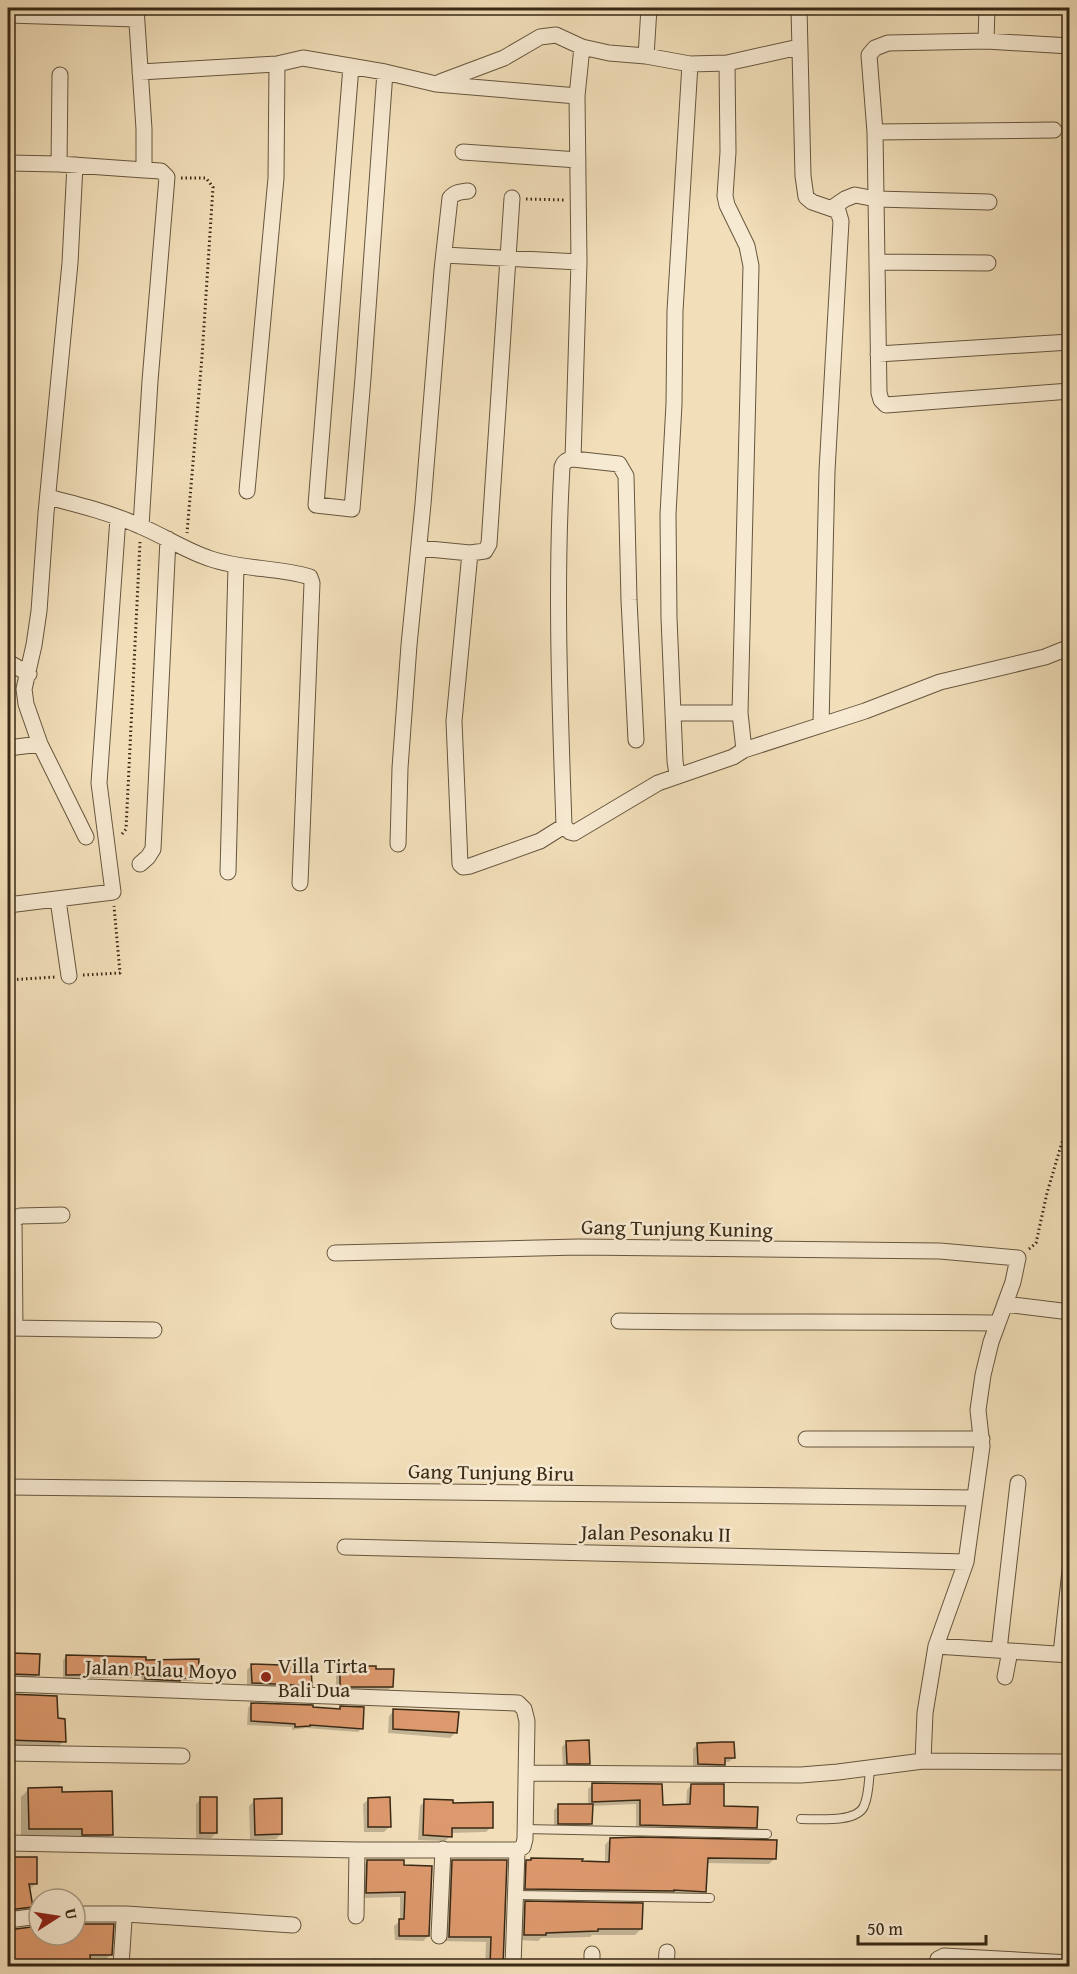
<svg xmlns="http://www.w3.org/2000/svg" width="1077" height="1974" font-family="'Gentium Book Plus',serif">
<rect width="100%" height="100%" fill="#f2dfba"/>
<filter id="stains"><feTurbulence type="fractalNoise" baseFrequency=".00333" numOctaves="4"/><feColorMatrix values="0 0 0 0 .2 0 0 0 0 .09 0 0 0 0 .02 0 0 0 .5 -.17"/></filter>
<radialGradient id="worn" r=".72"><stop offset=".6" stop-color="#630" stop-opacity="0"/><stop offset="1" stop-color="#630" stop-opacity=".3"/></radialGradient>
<path fill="#0003" d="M8 1655 38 1656 37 1675 33 1680 8 1679Z
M67 1656 144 1661 197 1677 193 1681H178L174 1684 142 1683V1678H63V1660Z
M252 1665 310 1685 305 1690 247 1688V1670Z
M340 1668 375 1670 392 1687 387 1691 336 1690V1672Z
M8 1695 56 1697V1720L64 1741 59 1746 8 1745Z
M252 1704 338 1710 341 1708 362 1728 358 1732 306 1728 292 1730V1727L247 1725 248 1708Z
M394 1711 455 1733 450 1738 388 1733 389 1716Z
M567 1742 588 1763 583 1768H563L562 1747Z
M698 1744 734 1757 729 1762H723L718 1769H693V1749Z
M593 1785 661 1806H686L687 1790 691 1785 722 1807 756 1827 751 1832 636 1829V1804L591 1806V1824L586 1829 554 1828V1810L559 1805 588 1806V1789Z
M29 1789 61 1794 112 1835 104 1843 74 1842V1837H21V1797Z
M201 1799 216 1833 211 1838H196V1804Z
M369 1799 389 1827 384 1832H364L363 1804Z
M254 1801 281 1834 276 1839H250L249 1806Z
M425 1801 452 1804 491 1827 486 1832 451 1833V1836L445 1841 418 1840 420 1806Z
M610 1839 775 1858 769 1864 706 1863 704 1891 699 1897 520 1894 521 1867 527 1861 532 1859 605 1864V1845Z
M8 1859H35L36 1883 29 1890 31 1906 25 1913 8 1916Z
M402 1861 428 1936 423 1941 395 1940 394 1926 400 1921V1897L362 1898V1867L367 1862Z
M453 1861H505L502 1966H457L459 1964 485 1966 486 1942 444 1941 448 1867Z
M526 1903 641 1929 635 1935H592L590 1937 541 1938 538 1941 518 1940 519 1909Z
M75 1925 110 1955 104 1961H90V1966H8V1931L39 1926V1935H75Z
M372 1958 408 1960 407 1966H366L367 1963Z
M314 1965 358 1966H313Z"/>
<path fill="#dc996d" stroke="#382915" stroke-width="1.5" d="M11 1653 40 1654 39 1675 10 1674Z
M66 1655 146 1657V1660L199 1659 198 1678H180V1681L145 1679V1674L66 1675Z
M251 1664 281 1665V1666L311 1665 312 1686 252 1683Z
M340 1666H376V1669H394L393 1687H340Z
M8 1694 57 1696 58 1718 65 1719 66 1742 8 1740Z
M251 1703 313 1705V1707L340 1709V1706L364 1707 363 1729 310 1725V1726L295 1727V1724L251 1721Z
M393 1709 459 1712 457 1733 393 1729Z
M589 1740 590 1764H567L566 1741Z
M722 1742H734L735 1758H725V1765L698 1764 697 1743Z
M592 1783 662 1784 663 1805 690 1804 691 1784H724V1806L758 1807 757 1828 640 1825V1800L592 1802Z
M62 1787V1792L112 1791 113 1835H82V1829H29L28 1788Z
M200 1797H217V1833H200Z
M390 1797 391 1827H368V1798Z
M282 1798V1834L255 1835 254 1799Z
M424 1799 453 1800V1803L493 1802V1828H452V1837L423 1835Z
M558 1804H593L592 1824H558Z
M640 1837 777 1840 776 1859 708 1858 706 1892 674 1890V1891L525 1889 526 1860H531V1858L583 1859 582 1861 609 1862 610 1838Z
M8 1857H37V1884H29L33 1907 8 1910Z
M367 1860H404V1865L432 1866 429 1936H399V1919H404L405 1892 366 1893Z
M452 1860H507L503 1966H490L491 1937H449Z
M525 1901 643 1903 642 1929H598V1931L546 1933V1935H524Z
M75 1924H114L112 1955H90L91 1966H10L8 1930 39 1926V1935H75Z"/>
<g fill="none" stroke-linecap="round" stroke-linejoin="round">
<defs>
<path id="lane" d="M801 1819C817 1819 857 1823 864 1806 869 1795 869 1779 870 1767
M525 1829 767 1834
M516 1895 710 1898"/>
<path id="street" d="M136 8 144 129V170
M799 8 803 176 806 197 812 202 838 211 841 221 827 471 821 724
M8 15 136 19
M986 41 987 8
M1070 46 986 41 888 43 875 48 869 55 875 132 879 393 881 400 886 405 1070 391
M646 56 649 8
M727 63 728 152 725 196 727 205 747 246 751 266 740 713 744 750
M351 66 316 505 352 509 363 378 385 72
M140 72 277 64 303 58 385 72 436 84 577 96
M440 82 504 58 540 37 556 35 582 47 609 53 646 56 690 64 727 63 799 47
M875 132 1054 130
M463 152 578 160
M8 163 59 164 144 170 161 171 167 177 150 381 141 526
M59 164 60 75
M75 165 70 263 46 513 39 611 34 645 24 689 26 704 40 744 86 837
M832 208 845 199 855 195 876 199 989 202
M444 255 579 262
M878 262 988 263
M878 354 1070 342
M573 459 579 262 577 96 582 47
M247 491 276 178 277 64
M48 497C79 505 111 513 140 526 164 536 186 551 211 559 243 570 278 567 310 577L312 583 300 883
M419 548 470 553 485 551 489 544 512 198
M470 553 454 721 460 864 463 867 470 866 540 841 564 826
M8 662 29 674
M674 713H740
M636 740 629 600 626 476 619 464 573 459C567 460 564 461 562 467 555 587 560 706 564 826L570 832 574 833 658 783 733 757 744 750 865 711 940 682 1045 657 1070 647
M8 748 40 744
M677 775 675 761 669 618 668 514 674 404 675 311 690 64
M398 844 400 768 409 645 423 504 442 270 450 198C455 192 460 192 468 191
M140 864 148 857 153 849 168 539
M228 872 236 566
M58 900 69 976
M8 905 113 892 99 783 118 518
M335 1253 578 1247 940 1251 1018 1258 1013 1282 991 1342 983 1375 978 1410 982 1446 966 1562 936 1646 925 1713 923 1761
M1005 1304 1070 1312
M619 1321C745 1323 872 1321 998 1323
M8 1328 154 1330
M15 1328 14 1220 20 1216 62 1215
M806 1439H982
M8 1487 973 1498
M345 1547 966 1562
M936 1646 1070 1655
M999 1650 1018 1483
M1061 1654 1070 1571
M1005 1677 1010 1651
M8 1684 518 1703 524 1709 527 1721 525 1839 523 1847 517 1850
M8 1753 182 1756
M526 1773 801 1775 838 1772 923 1761 1070 1762
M8 1843 357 1850H517
M75 1914H126L293 1925
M356 1916 357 1850
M8 1920 39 1916
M439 1936 443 1849
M121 1966 124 1920
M513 1966 517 1850
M592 1966V1954
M666 1966 667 1952
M936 1966 938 1959 944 1956 1070 1963"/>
</defs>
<use href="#lane" stroke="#66563e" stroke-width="10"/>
<use href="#street" stroke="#66563e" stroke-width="17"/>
<path stroke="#382915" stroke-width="3" stroke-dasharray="1.5 3" stroke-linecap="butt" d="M181 178H206L213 187 202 357 187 533
M526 199 565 200
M122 834 126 829 140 542
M83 975 120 973 114 906
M8 980 55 977
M1029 1249 1036 1243 1047 1193 1070 1115"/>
<use href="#lane" stroke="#f7ead2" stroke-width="8"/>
<use href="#street" stroke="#f7ead2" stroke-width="15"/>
</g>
<circle fill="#8f2418" stroke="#f7ead2" stroke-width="2" cx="266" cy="1677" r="6"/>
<g text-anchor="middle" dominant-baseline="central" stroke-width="5" stroke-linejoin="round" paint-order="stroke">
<g font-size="21" fill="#382915" stroke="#f7ead2">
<text transform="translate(677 1228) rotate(1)">Gang Tunjung Kuning</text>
<text transform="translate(491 1472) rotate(1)">Gang Tunjung Biru</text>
<text transform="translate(656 1533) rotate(1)">Jalan Pesonaku II</text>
<text transform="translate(161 1669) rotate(2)">Jalan Pulau Moyo</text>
</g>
<g font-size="21" fill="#382915" stroke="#f7ead2" text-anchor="start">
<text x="278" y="1665">Villa Tirta<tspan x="278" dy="24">Bali Dua</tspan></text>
</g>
</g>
<rect width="1077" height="1974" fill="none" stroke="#f2dfba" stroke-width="30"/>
<rect x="9" y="9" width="1059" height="1956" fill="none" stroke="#382915" stroke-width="3"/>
<rect x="15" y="15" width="1047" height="1944" fill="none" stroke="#382915" stroke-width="1.5"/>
<g transform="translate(57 1917) rotate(78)"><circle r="28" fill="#f7ead2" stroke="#ab9d86" stroke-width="1.5"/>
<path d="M0-4.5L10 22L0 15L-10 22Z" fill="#8f2418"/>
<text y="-9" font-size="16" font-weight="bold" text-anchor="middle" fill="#382915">U</text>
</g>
<path d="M858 1935v9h128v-9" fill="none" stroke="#382915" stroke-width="3"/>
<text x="867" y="1935" font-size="18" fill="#382915" stroke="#f7ead2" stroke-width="4.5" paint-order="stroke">50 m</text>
<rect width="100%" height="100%" filter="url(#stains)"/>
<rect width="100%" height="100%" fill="url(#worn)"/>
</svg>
